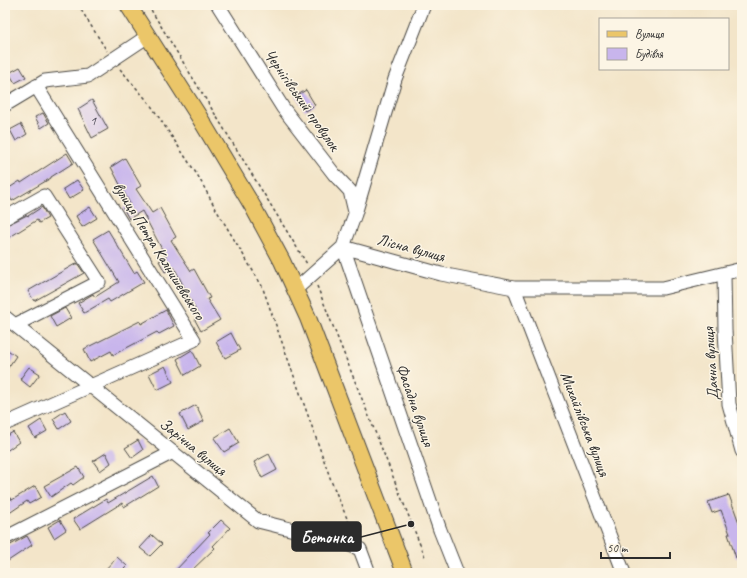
<svg xmlns="http://www.w3.org/2000/svg" width="747" height="578" font-family="Caveat,sans-serif">
<rect width="100%" height="100%" fill="#fcf5e5"/>
<filter id="ink" filterUnits="userSpaceOnUse"><feTurbulence type="fractalNoise" baseFrequency=".025" numOctaves="2"/><feDisplacementMap in="SourceGraphic" scale="8" xChannelSelector="R" yChannelSelector="G"/><feConvolveMatrix kernelMatrix="1 2 1 2 8 2 1 2 1" color-interpolation-filters="sRGB"/></filter>
<filter id="wash" filterUnits="userSpaceOnUse"><feTurbulence type="fractalNoise" baseFrequency=".012" numOctaves="4" result="noise"/><feDisplacementMap in="SourceGraphic" scale="16" xChannelSelector="R" yChannelSelector="G"/><feGaussianBlur stdDeviation="0.9" result="paint"/><feColorMatrix in="noise" values="0 0 0 0 0 0 0 0 0 0 0 0 0 0 0 0 0 1.4 0 .05"/><feComposite in="paint" operator="in"/></filter>
<g filter="url(#wash)">
<rect width="100%" height="100%" fill="#f3e5c9"/>
<g id="blocks">
<path fill="#c8b5ec" d="M20 67 26 77 15 83 9 73Z
M306 90 315 105 305 111 296 96Z
M92 100 108 129 92 138 78 109Z
M43 113 49 123 41 128 35 117Z
M21 124 27 134 16 141 10 130Z
M67 153 73 163 51 177V178L12 201 6 190 20 181 21 183Z
M125 158 141 186 136 189 152 213 160 208 176 237 171 240 191 271 194 269 210 298 207 299 220 320 201 331 195 320 199 317 174 267 165 272 159 261 166 257 142 211 129 219 123 208 130 204 111 167Z
M77 180 84 190 69 199 63 189Z
M42 207 48 218 39 223 37 220 5 240V226L27 215 28 216Z
M90 207 97 218 82 227 76 216Z
M108 230 134 273 137 271 144 282 110 302 108 299 84 313 78 303 93 294 95 297 119 282 93 239Z
M77 263 84 273 34 301 28 291Z
M65 308 71 318 56 327 50 316Z
M166 310 174 326 159 334 157 332 113 355 111 351 90 362 84 349 140 321 141 324Z
M231 333 240 350 225 358 216 342Z
M5 348 16 356 5 372Z
M192 350 200 366 185 375 177 359Z
M165 366 173 382 157 390 149 374Z
M29 367 40 374 30 387 20 379Z
M196 405 204 421 188 430 180 414Z
M65 411 71 421 59 429 53 419Z
M41 420 47 431 35 438 29 428Z
M230 428 239 443 224 452 214 438Z
M13 432 19 442 5 452V437Z
M138 440 143 450 132 458 125 448Z
M106 453 111 463 100 471 93 461Z
M269 454 277 470 262 478 254 462Z
M78 467 84 477 73 485 71 483 51 497 44 486Z
M153 476 158 486 124 507 122 503 80 529 73 519 106 499 108 503Z
M35 486 41 497 29 504 27 501 5 516V501L11 498 12 500Z
M729 495 742 531V556L736 558 728 534H730L721 510 712 513 708 502Z
M60 520 66 530 54 538 48 527Z
M221 520 230 528 213 546 215 548 189 573H173L210 534 208 533Z
M152 535 162 544 150 556 140 548Z
M27 536 32 545 5 563V548Z
M117 557 127 566 120 573H102Z"/>
</g>
</g>
<g filter="url(#ink)">
<use href="#blocks" fill-opacity="0" stroke="#494743" stroke-width="1"/>
<g fill="none" stroke-linecap="round" stroke-linejoin="round">
<defs>
<path id="minor" d="M218 5 283 108 334 174 350 191 355 212
M424 5 395 79 355 214 343 247 441 274 514 288H663L742 269
M5 105 45 81 88 76 148 36
M5 218 44 196 99 282 15 325
M724 274 725 330 729 404 742 451
M514 288 624 573
M295 290 343 247 440 530 457 573
M5 317 258 521 342 542 360 549 369 573
M5 424 194 340 36 86
M5 538 173 452"/>
<path id="major" d="M128 5 198 115 253 207 282 261 308 318 405 573"/>
</defs>
<use href="#minor" stroke="#494743" stroke-width="15"/>
<use href="#major" stroke="#494743" stroke-width="18"/>
<path stroke="#494743" stroke-width="1.5" stroke-dasharray="3 3" stroke-linecap="butt" d="M78 5 107 51
M148 5 307 264
M120 69 150 104 198 176 217 211 262 286 332 483 354 535
M317 286 425 557"/>
<use href="#minor" stroke="#fff" stroke-width="13"/>
<use href="#major" stroke="#ebc669" stroke-width="16"/>
</g>
</g>
<g text-anchor="middle" dominant-baseline="central" stroke-width="3" stroke-linejoin="round" paint-order="stroke">
<g font-size="14" fill="#524e5b">
<text x="93" y="120">1</text>
</g>
<g font-size="16" fill="#2b2b2b" stroke="#fcf5e5">
<text transform="translate(302 100) rotate(55)">Чернігівський провулок</text>
<text transform="translate(411 248) rotate(15)">Лісна вулиця</text>
<text transform="translate(159 251) rotate(58)">вулиця Петра Калнишевського</text>
<text transform="translate(711 364) rotate(-94)">Дачна вулиця</text>
<text transform="translate(415 405) rotate(71)">Фасадна вулиця</text>
<text transform="translate(585 424) rotate(69)">Михайлівська вулиця</text>
<text transform="translate(193 447) rotate(39)">Зарічна вулиця</text>
</g>
</g>
<path fill="none" stroke="#2b2b2b" stroke-width="1.5" d="M411 524L361 537"/>
<circle fill="#2b2b2b" stroke="#fcf5e5" stroke-width="1.5" cx="411" cy="524" r="4"/>
<rect fill="#2b2b2b" stroke="#2b2b2b" stroke-width="1.5" x="292" y="522" width="69" height="29" rx="4"/>
<g font-size="17" text-anchor="middle" font-weight="bold" fill="#fff">
<text x="327" y="543">Бетонка</text>
</g>
<rect width="747" height="578" fill="none" stroke="#fcf5e5" stroke-width="20"/>
<rect x="599" y="18" width="130" height="52" fill="#fcf5e5" stroke="#a8a49b"/>
<rect x="607" y="31" width="20" height="6" fill="#ebc669" stroke="#a8a49b"/>
<text x="635" y="38" font-size="12" fill="#2b2b2b">Вулиця</text>
<rect x="607" y="48" width="20" height="12" fill="#c8b5ec" stroke="#a8a49b"/>
<text x="635" y="58" font-size="12" fill="#2b2b2b">Будівля</text>
<path d="M601 552v6h69v-6" fill="none" stroke="#2b2b2b" stroke-width="2"/>
<text x="607" y="552" font-size="12" fill="#2b2b2b" stroke="#fcf5e5" stroke-width="3" paint-order="stroke">50 m</text>
</svg>
